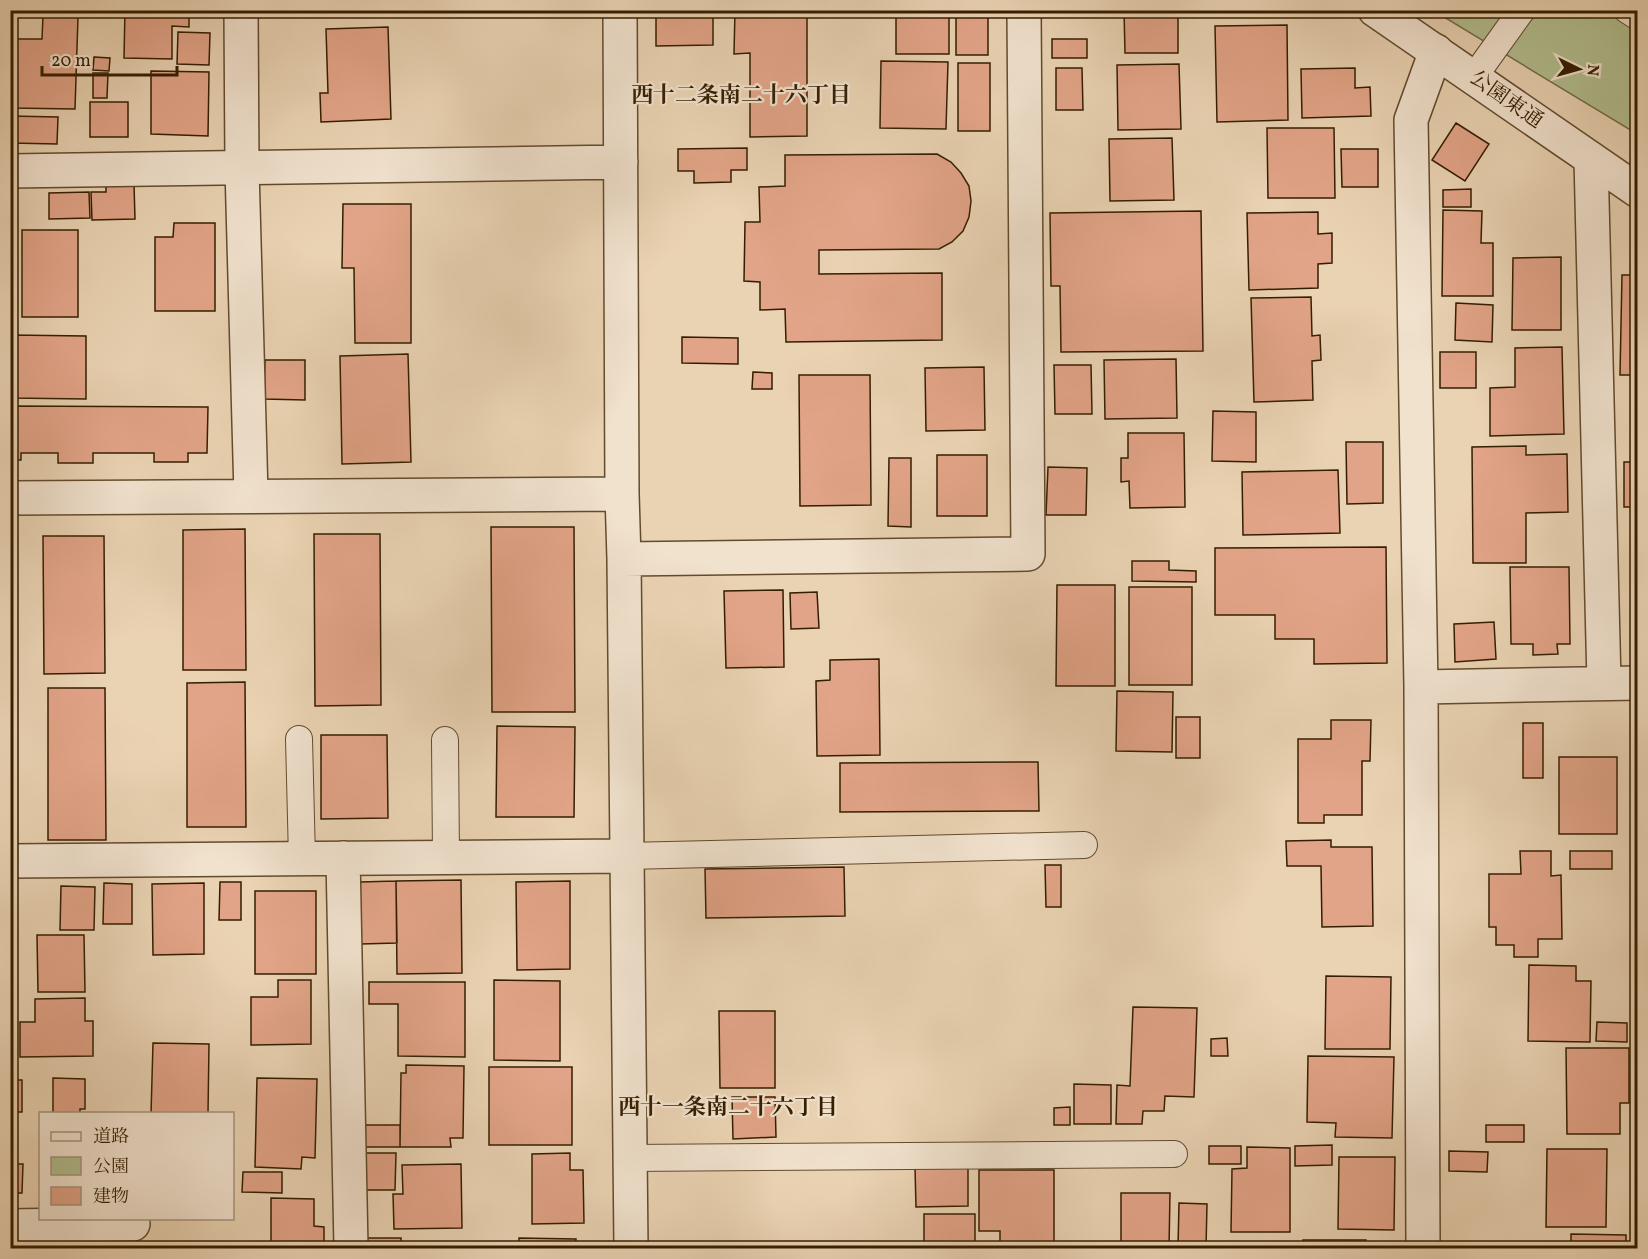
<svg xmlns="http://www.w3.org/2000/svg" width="1648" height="1259" font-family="Vollkorn,'Noto Serif JP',serif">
<rect width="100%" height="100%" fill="#ead3b3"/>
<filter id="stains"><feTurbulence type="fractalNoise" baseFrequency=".00333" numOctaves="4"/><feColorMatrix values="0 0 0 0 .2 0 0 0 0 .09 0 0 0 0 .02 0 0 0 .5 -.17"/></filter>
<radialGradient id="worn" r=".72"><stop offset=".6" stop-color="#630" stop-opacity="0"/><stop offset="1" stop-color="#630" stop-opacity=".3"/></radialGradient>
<path fill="#b2be90" stroke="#736e48" stroke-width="1.5" d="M1434 11H1637V134Z"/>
<path fill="#e2a488" stroke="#341e00" stroke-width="1.5" d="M125 10H189V27L172 26V59L124 58Z
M656 10H713V45L656 46Z
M735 10H807V136L750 137V53L734 54Z
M896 10H949V54H896Z
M956 10H988V55H956Z
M1124 10H1178V53H1125Z
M43 16 78 17 75 109 10 108 11 39H42Z
M1287 25 1288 120 1217 122 1215 26Z
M388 27 391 119 321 122 320 93H328L326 29Z
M178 32 210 33 209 65 177 64Z
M1052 39H1087V58H1052Z
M94 57 110 58 109 71 93 70Z
M881 61 948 62 946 129 880 128Z
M958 63H990V131H958Z
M1179 64 1181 129 1118 130 1117 65Z
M1056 68H1082L1083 110H1056Z
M1355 68V88L1370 87 1371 116 1302 118 1301 69Z
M151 71 209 72 208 136 151 134Z
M93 73H108L107 98H93Z
M90 102H128V137H90Z
M10 116 58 117 57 144 10 143Z
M1456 123 1489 144 1465 181 1432 160Z
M1267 128H1334L1335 198H1268Z
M1172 138 1174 200 1110 201 1109 139Z
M747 148V170H731V182L694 183V171H678V149Z
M1341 149H1378V187H1342Z
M937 154 951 162 961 173 969 186 971 201 969 217 963 231 952 242 939 249 819 250V274L942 273V340L786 342 785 309 760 310V282L744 281 745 222H760L759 187 785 186V155Z
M106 184H134L135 219 92 220 91 192H106Z
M1471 189V207H1443V190Z
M89 192 90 218 49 219V193Z
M343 204H411V343H355L354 268H342Z
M1443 210 1482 211 1481 243H1493V296H1442Z
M1201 211 1203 351 1061 352 1060 286H1051L1050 213Z
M1318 212V234L1332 233V263L1318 264V288L1249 290 1247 213Z
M174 223H215V311H155V237H173Z
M22 230H78V317H22Z
M1561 257V330H1512L1513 258Z
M1622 275H1638V375H1620Z
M1311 297 1312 336 1320 335 1321 360 1312 361 1313 400 1254 402 1251 298Z
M1456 303 1493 305 1492 342 1455 340Z
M10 335 86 336V399L10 398Z
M682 337 738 338V364L682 363Z
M1562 347 1564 434 1490 436V388L1515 387V348Z
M1440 352H1476V388H1440Z
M408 354 411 462 342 464 340 356Z
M1176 359 1177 418 1105 419 1104 360Z
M265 360H305V400L264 399Z
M1054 365H1091L1092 414H1055Z
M984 367 985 430 926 431 925 368Z
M753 372 772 373V389H752Z
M799 375H870L871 505 800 506Z
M1632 383H1638V438L1632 439Z
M10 406 208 407 207 453H188V462H154V453H93V463H58V453H21V460H10Z
M1213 411 1256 412V462L1212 461Z
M1128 433H1184L1185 507 1130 508 1129 481 1121 482V458H1128Z
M1346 442H1383V503L1347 504Z
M1526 446V455L1567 454 1568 512 1526 513V563H1473L1472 447Z
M937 455H987V516H937Z
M889 458H911V527L888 526Z
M1624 462H1638V507H1624Z
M1048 467 1087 468 1086 515H1046Z
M1338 470 1340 533 1243 535 1242 472Z
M491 527H574L575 712H492Z
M245 529 246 670H183V530Z
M314 534H380L381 705 315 706Z
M43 536H104L105 673 44 674Z
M1386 547 1387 663 1314 664V639H1275V615H1215V548Z
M1132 561H1169V570L1196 571V582L1132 581Z
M1510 567H1569L1570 644H1557L1558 654 1533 655V644H1511Z
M1057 585H1115V686H1056Z
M1129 587H1192V685H1129Z
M783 590 784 667 726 668 724 591Z
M817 592 819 628 791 629 790 593Z
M1494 622 1496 659 1455 662 1454 624Z
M879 659 880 755 817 756 816 681 830 680V660Z
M245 682 246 827H187V683Z
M48 688H105L106 840H48Z
M1117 691 1173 692 1172 752 1116 751Z
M1176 717H1200V758H1176Z
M1331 720H1371L1370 761H1362V815H1324V823H1298V739H1331Z
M1523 723H1543V778H1523Z
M497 726 575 727 574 817H496Z
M321 735H387L388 818 321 819Z
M1559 757H1617V834H1559Z
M1038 762 1039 811 840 812V763Z
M1331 840V847H1372L1373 926 1322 927 1321 866H1287L1286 841Z
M1520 851H1551V876L1561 875 1562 939H1538V957H1514V945H1496V927H1489V874H1521Z
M1570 851H1612V869H1570Z
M1045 865H1061V907H1046Z
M844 867 845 916 706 918 705 869Z
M461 880 462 973 397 974 396 881Z
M396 881 397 943 361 944 360 882Z
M570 881V969L517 970 516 882Z
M220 882H241V920H219Z
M104 883 132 884V924H103Z
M204 883V954L153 955 152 884Z
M61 886 95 887 94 930H60Z
M255 891H316V974H255Z
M37 935H84L85 992H38Z
M1529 965 1576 966V981H1591L1590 1042 1528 1041Z
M1326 976 1391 977 1390 1049H1325Z
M278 980H311V1044L251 1045V997H278Z
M494 980 560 981V1061L494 1060Z
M369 982H465V1057L398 1056V1004H369Z
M85 998V1021H93V1056L20 1057V1022H35V999Z
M1133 1007 1197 1008 1194 1097 1165 1096 1164 1111H1143L1142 1124H1116L1117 1085 1130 1086Z
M719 1011H775V1088H720Z
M1597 1022 1627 1023V1042L1596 1041Z
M1227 1038 1228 1056H1211V1039Z
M153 1043 209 1044 208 1114H151Z
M1566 1048H1629V1103H1620V1134H1567Z
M1308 1056 1394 1057 1392 1138 1335 1137 1336 1123 1307 1122Z
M406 1065 464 1066 463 1138H450L451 1147H400L401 1073H406Z
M489 1067H572V1145H489Z
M53 1078 85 1079V1109H80V1114H53Z
M257 1078 317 1079 315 1158 302 1157 301 1169 255 1167Z
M10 1080H22V1112H17L16 1164H23L22 1193H10Z
M1074 1084 1111 1085V1124H1074Z
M732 1097H775L776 1137 733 1139Z
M1070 1107V1125H1054V1108Z
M358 1125H400V1147H358Z
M1486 1125H1524V1142H1486Z
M1332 1145V1165L1295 1166V1146Z
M1209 1146H1241V1164H1209Z
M1247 1147 1290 1148V1232H1231L1232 1169 1247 1168Z
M1547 1149H1607L1606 1227H1546Z
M1449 1151 1488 1152 1487 1172 1449 1171Z
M363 1153H396L395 1190H363Z
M570 1153V1170H583L584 1223 532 1224V1154Z
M1339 1157H1395L1394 1230 1338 1229Z
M461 1164 462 1228 394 1229 393 1194H403L402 1165Z
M968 1166V1206L916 1207 915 1167Z
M979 1170H1054V1248H1000V1231H979Z
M243 1172H282V1193L242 1192Z
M1121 1193H1170L1169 1248H1121Z
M271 1198 314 1199V1226L324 1227V1248H271Z
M1179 1203 1207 1204 1206 1248H1178Z
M924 1214H975V1248H924Z
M1571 1234 1626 1235V1248H1571Z
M364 1238H401V1248H364Z
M519 1238 576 1239 575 1248H519Z
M1303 1240H1366V1248H1303Z
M408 1247H465V1248H408Z"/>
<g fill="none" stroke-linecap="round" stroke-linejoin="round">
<defs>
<path id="service" d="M1627 10 1638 17
M1474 77 1522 10
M299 739 302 858
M445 740 446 857
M626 856 1084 845
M629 1158 1174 1154"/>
<path id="minor" d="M241 10 242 169 251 495
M620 10 622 494 624 559 631 1248
M1591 159 1604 683
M10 171 621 162
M10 498 622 494
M624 559 1028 554 1024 10
M1421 687 1638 683
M343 858 351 1248
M10 861 626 856
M10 1226 133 1224
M1423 1248 1421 687 1411 120 1436 51"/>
<path id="tertiary" d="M1375 10 1638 191"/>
</defs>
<use href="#service" stroke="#624b2d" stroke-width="28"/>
<use href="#minor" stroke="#624b2d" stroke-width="36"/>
<use href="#tertiary" stroke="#624b2d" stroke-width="36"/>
<use href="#service" stroke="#f1e2ce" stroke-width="26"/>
<use href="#minor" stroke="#f1e2ce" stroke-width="33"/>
<use href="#tertiary" stroke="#f1e2ce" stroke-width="33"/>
</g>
<g text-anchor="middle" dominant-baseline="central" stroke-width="4.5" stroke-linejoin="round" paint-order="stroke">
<g font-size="21" fill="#341e00" stroke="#f1e2ce">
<text transform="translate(1506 100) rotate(35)">公園東通</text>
</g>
<g font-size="22" font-weight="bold" fill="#341e00" stroke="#f1e2ce">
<text x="741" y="96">西十二条南二十六丁目</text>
<text x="728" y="1108">西十一条南二十六丁目</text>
</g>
</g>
<rect width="1648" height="1259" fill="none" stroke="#ead3b3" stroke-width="36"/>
<rect x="12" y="12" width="1624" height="1235" fill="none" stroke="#341e00" stroke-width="3"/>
<rect x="18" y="18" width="1612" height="1223" fill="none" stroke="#341e00" stroke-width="1.5"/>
<rect x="39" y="1112" width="195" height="108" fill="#f1e2ce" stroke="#a5947c" stroke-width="1.5"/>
<rect x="51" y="1132" width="30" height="9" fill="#f1e2ce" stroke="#a5947c" stroke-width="1.5"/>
<text x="93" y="1142" font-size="18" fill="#341e00">道路</text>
<rect x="51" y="1157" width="30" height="18" fill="#b2be90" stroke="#a5947c" stroke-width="1.5"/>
<text x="93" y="1172" font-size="18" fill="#341e00">公園</text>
<rect x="51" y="1187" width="30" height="18" fill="#e2a488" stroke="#a5947c" stroke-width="1.5"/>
<text x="93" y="1202" font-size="18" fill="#341e00">建物</text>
<g transform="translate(1579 69) rotate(95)" stroke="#f1e2ce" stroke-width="4.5" paint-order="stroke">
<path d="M0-4.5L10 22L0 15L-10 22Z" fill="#341e00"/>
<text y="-9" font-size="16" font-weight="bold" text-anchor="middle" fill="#341e00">N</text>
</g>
<path d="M42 66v9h135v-9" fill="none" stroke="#341e00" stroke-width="3"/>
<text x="51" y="66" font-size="18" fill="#341e00" stroke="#f1e2ce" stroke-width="4.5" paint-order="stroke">20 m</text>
<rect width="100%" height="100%" filter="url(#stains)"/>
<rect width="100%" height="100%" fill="url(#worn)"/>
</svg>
